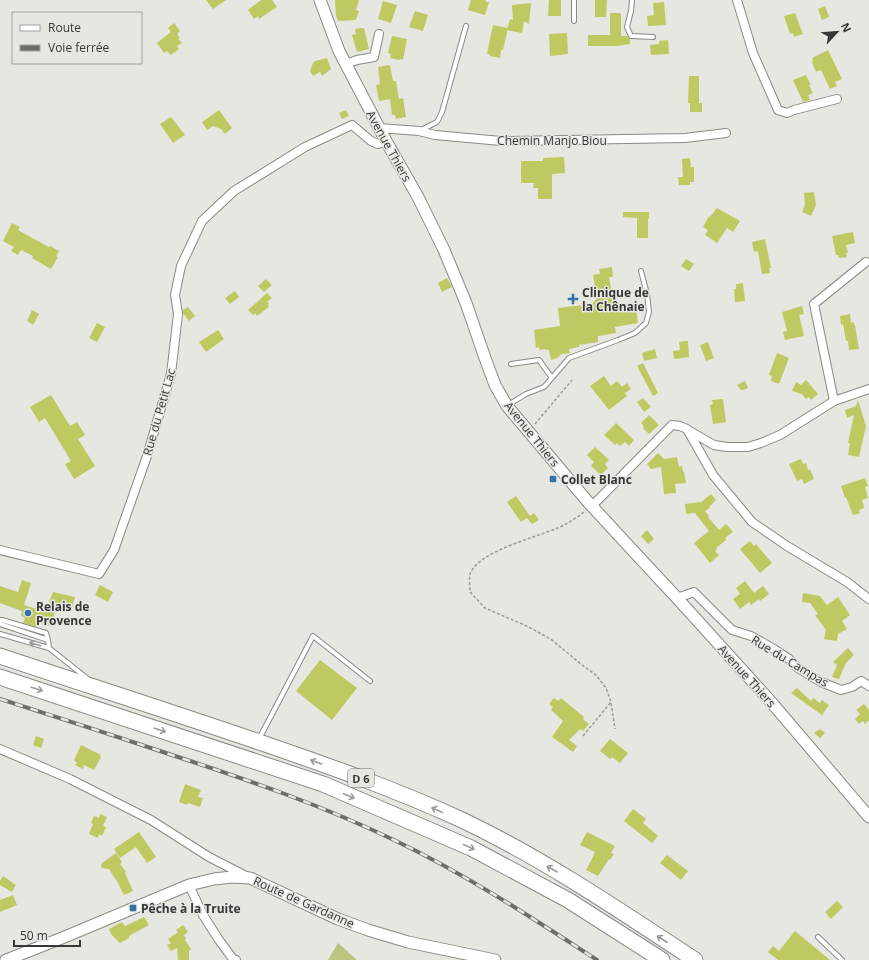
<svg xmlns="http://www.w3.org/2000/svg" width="869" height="960" font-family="'Open Sans',sans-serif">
<rect width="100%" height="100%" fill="#e6e7e1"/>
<path fill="#bcc482" d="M338 943 357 960H328Z"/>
<path fill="#bec961" d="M206 0H226L213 9Z
M261 0H272L277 7 259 19 258 16 254 19 248 10Z
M335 0H359L356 10 359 11 356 20 338 21 336 16Z
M471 0H486V2H489L485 15 468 10Z
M549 0H561V16H548Z
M595 0H607L606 17H595Z
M383 1 397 5 391 23 378 19Z
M664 2 666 25 648 26 647 16 654 15 653 3Z
M531 3 529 24 524 21 522 33 507 30 510 19 513 20 512 5Z
M825 6 829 17 822 20 818 9Z
M415 11 428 15 423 31 409 27Z
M610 13H621V36H627L630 39V44L617 46H588V35H610Z
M795 13 803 34 794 37 793 33 790 34 784 16Z
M174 23 180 31 177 34 180 38 178 39 182 43 177 46 179 49 171 55 167 51 164 53 157 43 171 32 168 28Z
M493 25 508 28 503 50H501L500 58 490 56V54H487Z
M361 28H364L369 49 357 52 352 35 356 34 355 29Z
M567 33 568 54 550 56 549 34Z
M392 36 407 39 403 60 400 59 399 60 390 58 391 54 388 53Z
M668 40 669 54 651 55 650 45 659 44V41Z
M828 50 842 79 835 82 837 86 830 89 821 70 816 72 812 62 813 61 812 58Z
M327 58 331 69 322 76 320 72 313 76 310 71 313 63 315 61Z
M390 65 393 81H396L399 99 403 98 406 117 396 119 395 115H392L390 99 379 101 376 85 380 84 378 67Z
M806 75 811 85H809L813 93 808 95 810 100 803 102 793 80Z
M689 76H699V103H702V112H690V103H688Z
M219 110 232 128 225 134 221 129 213 126 207 130 202 122Z
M346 110 349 116 342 119 339 113Z
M171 117 185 135 173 143 160 124Z
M564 157 565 173 552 174V199H538V188H533L534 183H521V161H543V158Z
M690 158 691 167H694V182H690V185H679L678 177H683L682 159Z
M814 192 816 205 811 216 802 212 805 205 804 193Z
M717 208 740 221 733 232 727 228 717 243 705 235 708 230 703 227 709 216 710 217Z
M623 212H649V219H648V238H637V218L623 217Z
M12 223 20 227 18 230 23 233 49 247 50 246 59 251 56 256 58 257 51 269 32 258 33 256 21 250 18 255 11 251 14 247 3 241Z
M853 232 855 243 846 245 848 253H846L847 257 839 258 838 255H836L832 236Z
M765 239 771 268H769L770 273 762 274 758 251 754 252 752 242Z
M686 259 694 264 689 271 681 266Z
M612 267 613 277H609L615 311 636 308 638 323 615 327 616 333 598 336V342L579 345V347L569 349 570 353 562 354 557 358 551 360 549 350H546V349L540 350 539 347 536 348 534 330 560 326 558 308 592 304 597 298 593 275 600 274 599 269Z
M447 278 452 287 442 292 438 283Z
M266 279 272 285 264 292 258 286Z
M743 283 745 301 735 302 734 289H736V284Z
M235 291 239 297 230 304 225 298Z
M267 293 272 298 267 302 269 304 268 305 269 307 257 316 255 313 253 315 248 310Z
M802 306 804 314 799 315 804 336 785 340 783 332 787 331 782 312Z
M188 307 195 316 189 321 183 313V310Z
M32 310 39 314 33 325 27 321Z
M850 314 851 323 854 322V325H855L859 349 849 350 848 341H846L843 324 841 325 840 316Z
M97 323 105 327 97 342 89 338Z
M218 330 224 339 206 352 199 342Z
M685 341H688L689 357 674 359 673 351 680 350 679 342Z
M708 342 714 358 706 361 700 345Z
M655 349 657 358 644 361 642 353Z
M777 353 789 358 779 384 771 381 772 376 769 375Z
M643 363 658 393 653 396 637 366Z
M604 376 611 386 617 381 622 387 627 383 631 389 625 393 627 396 609 410 590 386Z
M806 380 818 394 811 400 809 397 806 399 802 394 792 391 796 382 801 385Z
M745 381 748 388 743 390H741L737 385Z
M51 395 70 426 77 422 85 435 78 439 95 466 74 479 65 464 71 461 45 418 39 422 30 407Z
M643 398 651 407 644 412 637 402Z
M723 399 726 422 713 424 710 405 713 404 712 400Z
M858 400 866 426 859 457 848 455 850 443H848L854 415 847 418 845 410 856 406Z
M649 415 659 425 649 434 643 428 644 427 641 423Z
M616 423 634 440 629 446 625 442 620 446 617 443 615 445 604 435Z
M595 447 609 460 605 464 608 468 601 475 591 466 594 462 587 455Z
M658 453 664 459 677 457 679 467 682 466 683 472H684L686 483 675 484 676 493 664 494 661 467 651 469 647 464Z
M801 459 803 464 806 463 808 470 810 469 814 479 804 484 802 479 797 481 789 464Z
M865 478 868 486 865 487 868 498 862 500 864 508 859 510 860 513 853 515 846 497 845 498 841 486Z
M711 494 716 500 709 507 710 508 705 511 709 516 708 517 719 530 726 524 733 532 725 538 726 540 716 548 717 549 715 551 719 555 710 563 694 543 709 531 695 513 686 514 685 504 700 502V503Z
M516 496 530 516 534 513 539 520 532 524 527 518 521 522 507 502Z
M647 530 654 539 648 544 641 536Z
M750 541 754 546 756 544 772 563 760 573 740 549Z
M22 580 31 583 24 605 45 612 53 592 75 597 71 611 56 608 51 626 38 622 37 627 23 623 25 618 21 616 22 611 0 603V586L18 592Z
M745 581 754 593 763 586 769 594 760 601 759 599 751 605 749 602 740 609 733 599 740 594 736 588Z
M100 585 113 592 108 602 95 595Z
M803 593 820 596 827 605 838 597 850 615 842 621 847 629 838 634 837 641 824 639 826 630 815 615 818 614 810 603 802 602Z
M848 648 854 655 846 663 839 679 832 677 837 665 833 662Z
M320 660 357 688 332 720 296 691Z
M797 688 811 701 813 698 820 703 822 700 829 705 822 715 791 693Z
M554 698 558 701 561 698 584 717 583 719 589 724 583 731 580 729 569 740 577 746 573 752 552 737 563 721 551 710 553 707 549 704Z
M864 704 869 710V720L865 724 863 721 859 724 855 719 860 714 856 710Z
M820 729 825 733 820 738 814 733Z
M36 736 44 739 41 748 33 745Z
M610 739 628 753 620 763 612 757 610 759 600 751Z
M81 745 101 755 100 757H101L94 770 84 765 83 769 75 765 77 763 74 760Z
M185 784 201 790 198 797 203 798 200 807 188 803 187 805 179 802Z
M633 809 646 819 643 823 658 836 652 843 624 821Z
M100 814 107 817 103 826 106 827 102 836 99 834 98 838 89 834 93 824 91 823 94 816 99 818Z
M139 832 156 857 147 863 136 847 120 858 114 849Z
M587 832 615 846 611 853 614 854 610 860 609 859 598 876 586 870 594 855H593L595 852 580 845Z
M116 853 122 862 120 864 126 872 125 873 133 891 124 895 118 883 109 869 102 868 101 866 102 863Z
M667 855 688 871 681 880 660 863Z
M3 876 16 885 12 892 0 885V881Z
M13 895 17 905 0 912V900Z
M837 901 843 907 831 919 825 912Z
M144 917 149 925 129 936V938L120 943 111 934 109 929 122 922 125 926Z
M183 925 188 932 184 935 186 938 185 940 191 949 189 951V960H178L177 948 171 951 167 945 171 943 168 939 178 932 176 930Z
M795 931 830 960H778L768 952 773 946 779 951Z"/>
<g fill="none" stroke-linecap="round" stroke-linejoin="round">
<defs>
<path id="lane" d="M574 0V21
M632 0 631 11 627 27 631 36 653 37
M419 131 437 122 442 112 466 26
M511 364 539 360 552 378
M508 405 526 394 544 387 569 358 618 340 635 333 646 323 649 312 647 294 641 271
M0 620H2L46 633 48 640
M0 624 48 640 49 648
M0 634 49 648 88 679
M259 739 313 636 370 681
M818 937 842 960"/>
<path id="street" d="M737 0 753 53 778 110 787 113 794 110 837 99
M346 64 357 60 374 57 379 34
M379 128 419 131 435 135 501 141 685 138 726 133
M834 401 814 304 866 262
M688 430 714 445 727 447H748L761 443 780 435 834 401 869 389
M592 506 672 425 680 426 687 429 713 475 752 522 787 546 847 582 869 599
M0 550 99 574 114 550 147 456 171 374 178 314 175 295 181 266 202 221 234 191 305 147 352 125 371 141 378 144 386 141
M677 598 694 592 732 630 751 636 774 649 789 659 798 668 821 682 841 690 852 687 861 681 869 686
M0 749 70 779 151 820 209 857 248 877
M189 885 203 915 219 940 233 959 236 960"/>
<path id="secondary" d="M320 0 339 51 386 141 418 197 444 250 466 303 485 358 495 385 507 406 588 502 637 555 677 598 772 703 869 817
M6 960 62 938 189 885 214 879 232 877 250 878 338 919 368 930 408 942 495 960"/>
<path id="highway" d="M0 656C87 685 175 713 262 743 329 766 397 790 462 820 544 859 619 910 695 960
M0 677 323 784 471 848 568 900 662 960"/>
</defs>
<use href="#lane" stroke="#898a85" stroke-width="6"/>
<use href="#street" stroke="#898a85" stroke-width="10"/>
<use href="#secondary" stroke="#898a85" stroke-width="13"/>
<use href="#highway" stroke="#898a85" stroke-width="17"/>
<path stroke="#999a95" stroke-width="1.5" stroke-dasharray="3 2" stroke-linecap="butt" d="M535 424 572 380
M584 512C575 519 566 525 555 529 534 538 479 551 470 574 469 579 470 587 470 592L485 608 529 627 552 640 582 665 596 675 606 688 611 702 615 729
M583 736 611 702"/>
<use href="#lane" stroke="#fff" stroke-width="4"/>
<use href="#street" stroke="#fff" stroke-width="8"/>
<use href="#secondary" stroke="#fff" stroke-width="11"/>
<use href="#highway" stroke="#fff" stroke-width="15"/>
<defs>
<path id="rail" d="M0 699C57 717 115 736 172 755 248 780 324 806 396 841 467 875 532 918 597 960"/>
</defs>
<use href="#rail" stroke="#6d6d6a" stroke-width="4"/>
<use href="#rail" stroke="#e6e7e1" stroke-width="2.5" stroke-dasharray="8" stroke-linecap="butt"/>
</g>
<defs><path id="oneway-shaft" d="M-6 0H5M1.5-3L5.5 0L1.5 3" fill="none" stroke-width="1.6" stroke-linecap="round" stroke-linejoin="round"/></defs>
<g stroke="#9b9b9a">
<use href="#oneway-shaft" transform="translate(35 644) rotate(-164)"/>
<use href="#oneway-shaft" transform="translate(37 689) rotate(18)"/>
<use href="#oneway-shaft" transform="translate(160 730) rotate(18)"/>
<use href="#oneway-shaft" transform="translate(316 762) rotate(-160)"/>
<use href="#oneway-shaft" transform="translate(349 796) rotate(23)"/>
<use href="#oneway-shaft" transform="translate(437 810) rotate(-156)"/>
<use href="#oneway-shaft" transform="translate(469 847) rotate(25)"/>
<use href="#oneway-shaft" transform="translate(552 869) rotate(-150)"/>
<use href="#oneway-shaft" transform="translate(662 939) rotate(-147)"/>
</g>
<g fill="#3273a9" stroke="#e6e7e1" stroke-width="1.5">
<path d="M571 293h4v4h4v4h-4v4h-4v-4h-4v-4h4z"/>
<rect x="549" y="475" width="8" height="8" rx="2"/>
<circle cx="28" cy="613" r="4"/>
<rect x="129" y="904" width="8" height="8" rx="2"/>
</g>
<g text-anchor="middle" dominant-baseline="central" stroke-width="3" stroke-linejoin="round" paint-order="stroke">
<rect fill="#e6e7e1" stroke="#6c6c69" stroke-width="1" x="348" y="769" width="26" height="18" rx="3"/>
<g font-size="11" font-weight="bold" fill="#373735">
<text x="361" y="778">D 6</text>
</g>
<g font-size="12" fill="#373735" stroke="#e6e7e1">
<text x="552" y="140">Chemin Manjo Biou</text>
<text transform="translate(389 146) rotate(61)">Avenue Thiers</text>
<text transform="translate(159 412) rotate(-74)">Rue du Petit Lac</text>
<text transform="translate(532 434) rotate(51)">Avenue Thiers</text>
<text transform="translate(790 661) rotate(31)">Rue du Campas</text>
<text transform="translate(747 676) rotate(48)">Avenue Thiers</text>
<text transform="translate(304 902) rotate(24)">Route de Gardanne</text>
</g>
<g font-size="12" font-weight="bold" fill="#373735" stroke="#e6e7e1" text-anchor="start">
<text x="582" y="292">Clinique de<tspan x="582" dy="14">la Chênaie</tspan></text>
<text x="561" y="479">Collet Blanc</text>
<text x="36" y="606">Relais de<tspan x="36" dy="14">Provence</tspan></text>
<text x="141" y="908">Pêche à la Truite</text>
</g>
</g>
<rect x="12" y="12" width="130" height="52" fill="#e6e7e1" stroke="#a0a19c"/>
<rect x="20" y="25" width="20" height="6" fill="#ffffff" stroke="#a0a19c"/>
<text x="48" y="32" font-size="12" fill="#373735">Route</text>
<rect x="20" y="45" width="20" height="6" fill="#6d6d6a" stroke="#a0a19c"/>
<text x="48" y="52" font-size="12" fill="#373735">Voie ferrée</text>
<g transform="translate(837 32) rotate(64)" stroke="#e6e7e1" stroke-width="3" paint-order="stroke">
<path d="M0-3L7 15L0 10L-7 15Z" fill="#373735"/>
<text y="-6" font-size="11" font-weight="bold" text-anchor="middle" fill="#373735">N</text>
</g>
<path d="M14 940v6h66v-6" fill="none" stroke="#373735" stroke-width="2"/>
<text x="20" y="940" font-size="12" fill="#373735" stroke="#e6e7e1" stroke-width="3" paint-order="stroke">50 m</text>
</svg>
